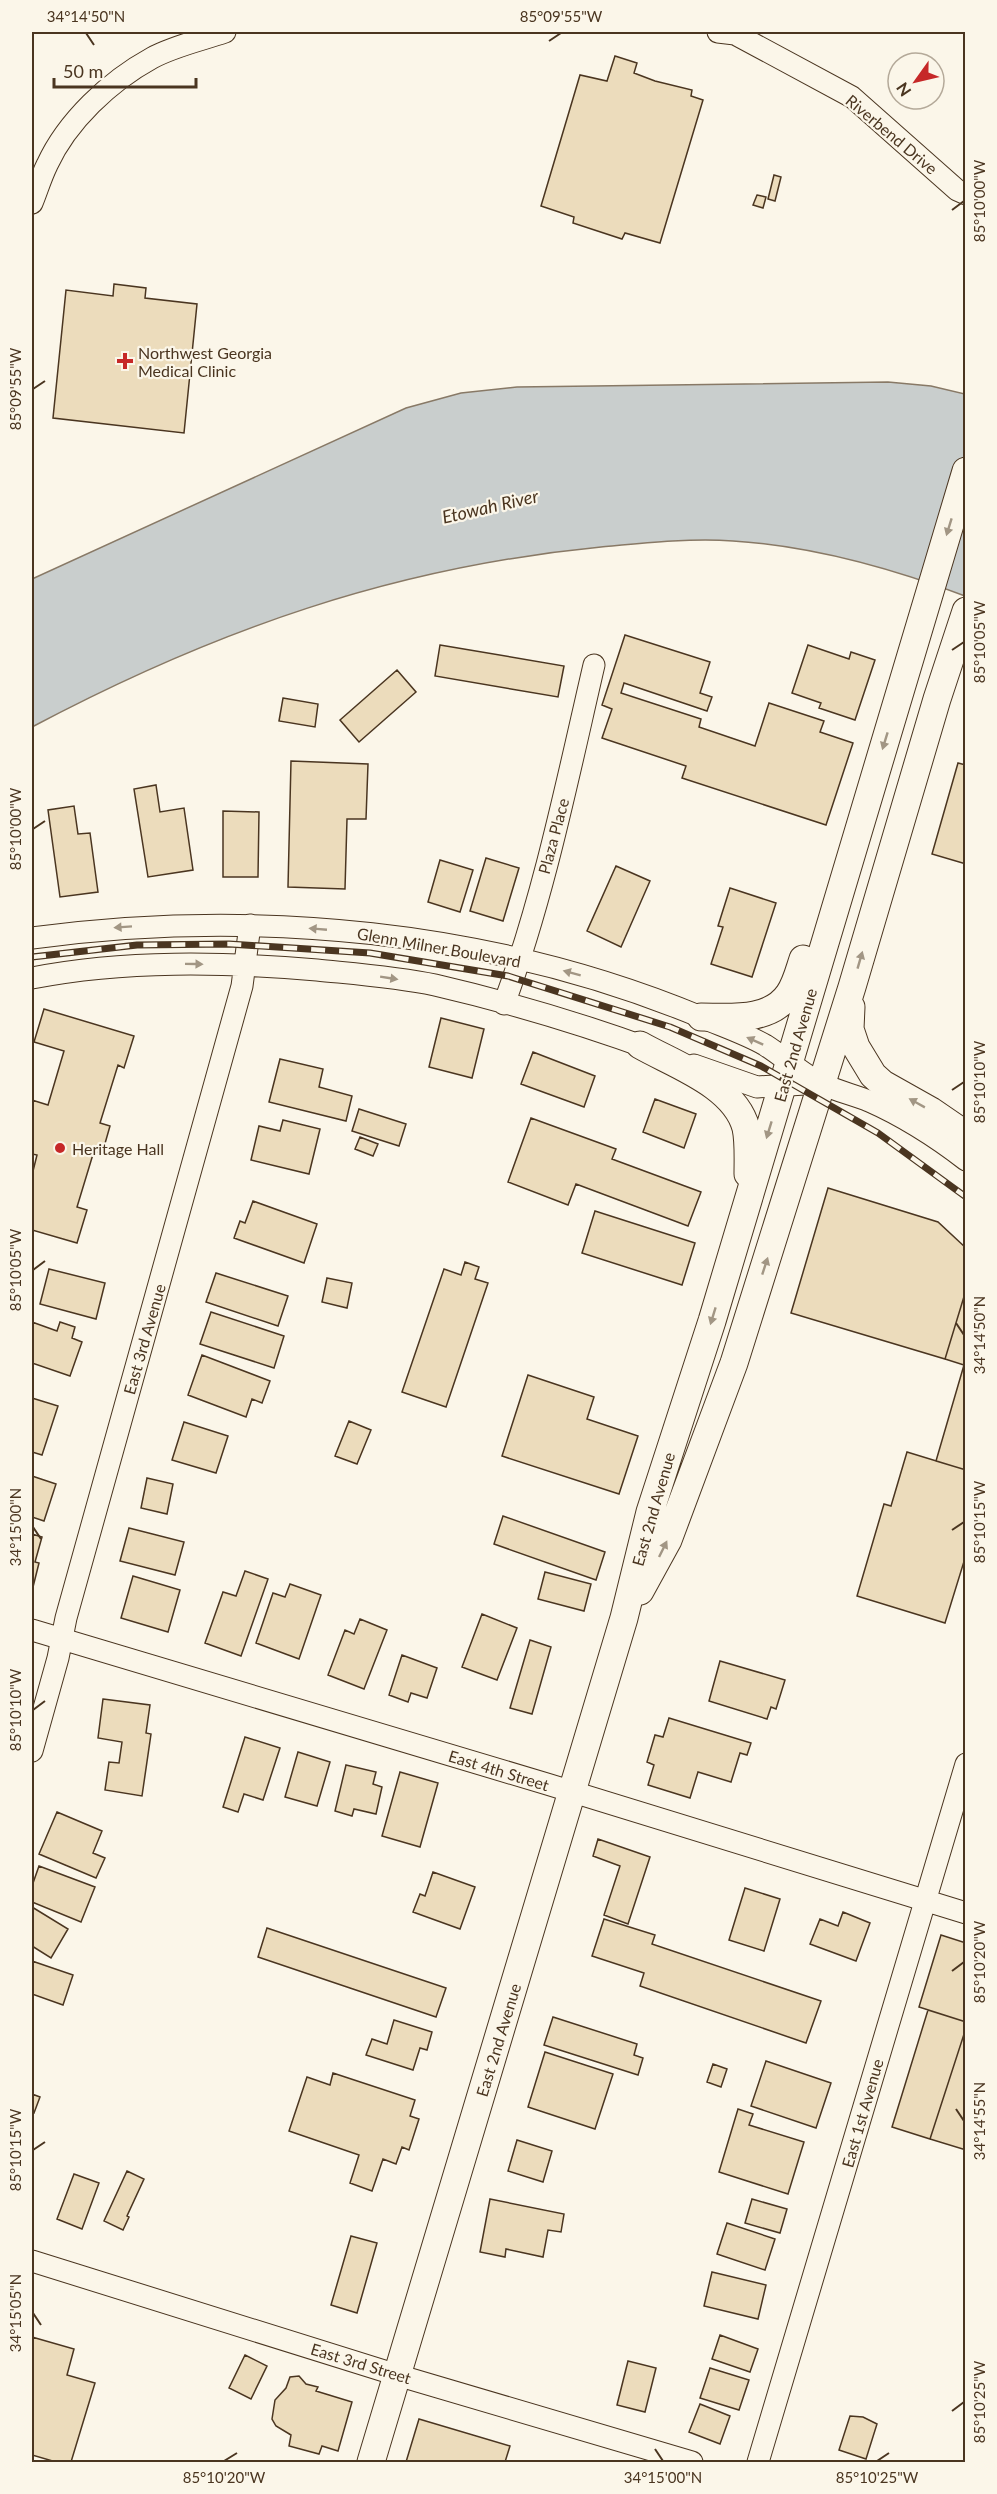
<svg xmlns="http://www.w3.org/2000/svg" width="997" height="2494" font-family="Lato,sans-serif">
<rect width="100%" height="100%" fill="#fbf6e9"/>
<path fill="#c9cecd" stroke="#887966" stroke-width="1.5" d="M888 382 931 386 965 394V596C891 568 813 546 733 541 690 538 644 543 601 547 394 567 215 630 32 727V579L406 408 461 393 517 387Z"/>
<path fill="#ecdcbc" stroke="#4a3520" stroke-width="1.5" d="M615 56 637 63 634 73 655 81 692 90 691 96 703 100 660 243 625 233 622 239 573 223 574 217 541 206 580 75 607 81Z
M774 175 781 177 775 201 768 199Z
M757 195 766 197 763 208 753 205Z
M114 284 146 288 145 298 197 304 184 433 53 418 66 290 113 296Z
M625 635 710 662 700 693 712 697 707 711 624 683 621 693 701 719 699 727 755 746 769 703 824 721 820 732 853 743 826 825 682 778 686 766 602 738 612 709 602 705Z
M440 645 564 666 558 697 435 676Z
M808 645 849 659 851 652 875 660 855 720 819 708 821 703 792 693Z
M397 670 416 692 359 742 340 720Z
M283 698 318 704 315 727 279 721Z
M291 761 368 764 366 819H347L345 889 288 887Z
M958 763 966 765V864L932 854Z
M156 785 160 812 184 808 193 870 148 877 134 789Z
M74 806 78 834 90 833 98 892 60 897 48 810Z
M223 811 259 812 258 877H223Z
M486 858 519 868 503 921 470 911Z
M440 860 473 870 460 912 428 902Z
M616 866 650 881 621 947 587 931Z
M730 888 776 903 752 977 711 964 723 927 718 926Z
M44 1009 134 1036 124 1068 118 1065 100 1123 110 1126 102 1154 94 1151 77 1207 87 1210 77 1243 32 1230V1175L37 1155 32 1154V1100L48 1105 64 1051 34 1042Z
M441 1018 484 1029 472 1078 429 1067Z
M533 1052 595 1076 584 1107 521 1084Z
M280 1059 323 1069 319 1087 352 1096 346 1121 269 1102Z
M655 1099 696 1114 684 1148 643 1132Z
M359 1109 406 1124 399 1146 352 1131Z
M531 1118 616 1149 612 1159 701 1192 688 1226 576 1184 568 1205 508 1182Z
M283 1120 320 1129 309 1174 251 1160 259 1126 280 1131Z
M360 1137 378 1144 373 1156 355 1149Z
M828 1188 938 1222 966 1248V1290L945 1359 791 1313Z
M253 1201 317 1224 304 1263 234 1238 240 1221 245 1223Z
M595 1211 695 1243 682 1285 582 1253Z
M465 1262 479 1267 475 1279 488 1283 446 1407 402 1392 444 1269 461 1275Z
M49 1269 105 1283 96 1319 40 1304Z
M216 1273 288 1296 278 1326 206 1302Z
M327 1278 352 1283 347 1308 322 1302Z
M966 1290V1470L936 1461 964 1365 945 1359Z
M211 1312 284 1336 274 1368 200 1344Z
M32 1322 57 1331 60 1322 75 1327 72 1338 82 1342 70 1376 32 1363Z
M202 1355 270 1381 262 1403 252 1399 246 1417 188 1395Z
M528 1375 594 1397 587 1419 638 1436 619 1494 502 1456Z
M32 1398 58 1406 42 1455 32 1452Z
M349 1421 371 1430 357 1464 335 1456Z
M184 1422 228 1436 216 1473 172 1460Z
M907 1452 966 1470V1555L945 1623 857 1596 884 1504 891 1506Z
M32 1476 56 1484 44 1521 32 1517Z
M147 1478 173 1484 167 1514 141 1508Z
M503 1516 605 1552 596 1580 494 1544Z
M129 1528 184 1542 175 1575 120 1561Z
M32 1534 42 1537 35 1562 39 1563 33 1587Z
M245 1571 268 1579 241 1656 205 1643 223 1592 236 1596Z
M545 1572 591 1584 584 1611 538 1599Z
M133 1576 180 1590 168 1632 121 1618Z
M290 1584 321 1595 299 1659 256 1643 273 1593 285 1597Z
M482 1614 517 1628 497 1680 462 1667Z
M360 1619 387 1630 364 1689 328 1675 345 1630 354 1634Z
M530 1640 551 1647 532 1714 510 1708Z
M402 1655 437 1668 427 1698 411 1693 408 1702 389 1695Z
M720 1661 785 1680 776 1709 771 1707 767 1719 709 1701Z
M103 1699 150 1705 146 1733 151 1734 142 1796 105 1790 109 1762 119 1763 122 1742 98 1738Z
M669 1718 751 1743 747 1755 740 1753 731 1782 698 1772 690 1798 648 1785 654 1765 647 1762 655 1735 663 1737Z
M245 1737 280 1748 263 1800 244 1794 238 1812 223 1807Z
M298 1752 330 1762 317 1806 285 1797Z
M346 1765 376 1772 373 1784 382 1787 376 1814 354 1809 352 1816 335 1811Z
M400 1772 438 1783 420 1847 382 1836Z
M57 1812 102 1831 93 1853 105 1858 96 1878 39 1854Z
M598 1839 650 1857 628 1924 604 1915 620 1866 593 1856Z
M39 1866 95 1887 81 1922 32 1902V1886Z
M433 1872 475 1887 460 1929 413 1912 420 1894 425 1896Z
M745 1888 780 1899 764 1951 729 1940Z
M32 1907 68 1929 51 1958 32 1946Z
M843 1912 870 1923 856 1961 810 1944 820 1919 838 1926Z
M604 1919 655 1935 652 1944 821 2001 806 2043 640 1986 644 1973 592 1956Z
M267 1928 446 1988 436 2017 258 1957Z
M941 1935 966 1943V2022L919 2007Z
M32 1961 73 1975 63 2005 32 1994Z
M928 2010 966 2022V2028L930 2139 892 2127Z
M553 2017 637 2044 634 2055 643 2058 638 2075 544 2045Z
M394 2020 432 2032 427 2050 420 2048 413 2070 366 2055 372 2039 387 2044Z
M966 2028V2150L930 2139Z
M545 2052 613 2074 595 2129 528 2107Z
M766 2061 831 2083 816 2128 751 2106Z
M713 2064 727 2069 721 2087 707 2082Z
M333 2073 415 2100 410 2116 419 2119 409 2150 402 2147 396 2164 383 2159 372 2191 350 2183 359 2155 289 2131 307 2077 330 2085Z
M32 2094 40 2097 34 2113 32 2112Z
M738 2109 753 2114 749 2125 804 2142 788 2194 719 2172Z
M517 2140 552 2151 543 2182 508 2171Z
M127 2171 144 2179 127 2216 129 2217 123 2230 104 2221Z
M74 2174 99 2183 82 2229 57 2219Z
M490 2199 564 2214 561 2232 548 2230 543 2257 506 2249 505 2257 480 2252Z
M752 2199 787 2209 780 2233 745 2223Z
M727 2223 775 2239 765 2270 717 2254Z
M351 2236 377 2243 357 2313 331 2305Z
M712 2272 766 2285 758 2319 704 2306Z
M720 2335 758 2349 750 2372 712 2359Z
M32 2337 74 2349 67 2375 95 2383 71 2462H56L32 2455Z
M245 2355 267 2366 251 2399 229 2388Z
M628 2361 656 2368 645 2412 617 2405Z
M710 2368 749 2380 739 2410 700 2398Z
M299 2376 306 2384 318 2387 316 2391 352 2402 338 2451 322 2446 319 2454 289 2446 291 2435 276 2426 272 2419 275 2400 286 2388 290 2377Z
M700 2404 730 2416 720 2444 689 2432Z
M850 2416 863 2417 877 2424 866 2459 839 2450Z
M419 2419 510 2446 505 2462H406Z"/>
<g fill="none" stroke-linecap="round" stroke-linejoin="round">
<defs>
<path id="minor" d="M718 32 735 34 852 97 957 190 966 194
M32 203C37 191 41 177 47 165 67 121 110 81 152 58 174 46 202 40 225 32
M32 938C255 908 492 930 701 1017 722 1026 746 1034 765 1045 784 1057 802 1074 822 1084 837 1091 854 1095 869 1101 903 1116 936 1137 966 1160
M32 978C125 960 223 962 317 970 356 974 397 977 435 985 508 1002 582 1024 653 1050
M504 1004C544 896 568 777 594 665
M694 1065 757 1087 821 1083
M32 1630 547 1784 966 1913
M32 1751 58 1658 66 1618 242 986 250 925
M32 2261 397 2375 692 2462
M758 2462 966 1764"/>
<path id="major" d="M851 1007 850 1029 856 1047 873 1075 883 1084 931 1111 966 1135
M701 1017C730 1017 770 1022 789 994 796 984 799 971 803 959
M640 1045C675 1065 735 1085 746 1128 749 1142 748 1159 748 1174
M640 1591 668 1540 734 1363 852 987 937 699 966 611
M371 2462 624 1618 650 1512 712 1321 966 471"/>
</defs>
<use href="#minor" stroke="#4a3520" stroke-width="23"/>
<use href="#major" stroke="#4a3520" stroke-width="29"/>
<use href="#minor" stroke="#fbf6e9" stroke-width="21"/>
<use href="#major" stroke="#fbf6e9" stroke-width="27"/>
<defs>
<path id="rail" d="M32 957 137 945 229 944 370 953 508 976 670 1027 761 1066 878 1133 966 1197"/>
</defs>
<use href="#rail" stroke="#4a3520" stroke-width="7"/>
<use href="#rail" stroke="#fbf6e9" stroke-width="4.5" stroke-dasharray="14" stroke-linecap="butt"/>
</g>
<defs><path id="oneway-solid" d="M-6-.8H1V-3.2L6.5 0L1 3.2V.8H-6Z" transform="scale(1.5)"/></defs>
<g fill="#a29684">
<use href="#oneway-solid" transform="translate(949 527) rotate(107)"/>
<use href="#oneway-solid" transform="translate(885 741) rotate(107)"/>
<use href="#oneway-solid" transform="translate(123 927) rotate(176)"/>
<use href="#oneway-solid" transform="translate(318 929) rotate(-175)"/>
<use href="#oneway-solid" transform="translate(860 960) rotate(-74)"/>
<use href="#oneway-solid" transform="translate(194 964) rotate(1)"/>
<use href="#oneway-solid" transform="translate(572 973) rotate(-165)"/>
<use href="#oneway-solid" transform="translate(389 978) rotate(9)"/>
<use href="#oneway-solid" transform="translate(755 1041) rotate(-156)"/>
<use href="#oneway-solid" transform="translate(917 1103) rotate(-151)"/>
<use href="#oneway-solid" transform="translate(769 1130) rotate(107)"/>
<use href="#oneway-solid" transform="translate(765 1266) rotate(-72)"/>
<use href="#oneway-solid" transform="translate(713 1316) rotate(107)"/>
<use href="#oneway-solid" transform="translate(663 1549) rotate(-64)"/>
</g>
<path fill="none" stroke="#4a3520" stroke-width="2" d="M86 33 94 45M549 41 561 33M952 210 964 201M33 389 45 381M952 650 964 642M33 829 45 821M952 1090 964 1082M33 1270 45 1261M956 1323 964 1335M33 1527 41 1539M952 1530 964 1522M33 1710 45 1701M952 1971 964 1962M956 2109 964 2121M33 2150 45 2142M33 2313 41 2325M952 2411 964 2402M655 2449 663 2461M224 2461 237 2453M877 2461 889 2453"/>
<g fill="#c62828" stroke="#fbf6e9" stroke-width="2">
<path d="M122 352h6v6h6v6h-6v6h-6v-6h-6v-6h6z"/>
<circle cx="60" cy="1148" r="6"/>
</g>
<g text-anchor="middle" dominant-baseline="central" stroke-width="4.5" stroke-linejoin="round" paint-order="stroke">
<g font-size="16" fill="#4a3520" stroke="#fbf6e9">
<text transform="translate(892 134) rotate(40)">Riverbend Drive</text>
<text transform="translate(553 836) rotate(-75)">Plaza Place</text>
<text transform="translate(439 947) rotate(10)">Glenn Milner Boulevard</text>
<text transform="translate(795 1045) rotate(-74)">East 2nd Avenue</text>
<text transform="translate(144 1339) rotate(-74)">East 3rd Avenue</text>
<text transform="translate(653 1509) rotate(-74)">East 2nd Avenue</text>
<text transform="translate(499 1770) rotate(17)">East 4th Street</text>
<text transform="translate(498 2040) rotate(-73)">East 2nd Avenue</text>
<text transform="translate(862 2113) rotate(-74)">East 1st Avenue</text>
<text transform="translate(361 2363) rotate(17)">East 3rd Street</text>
</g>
<g font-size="16" fill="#4a3520" stroke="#fbf6e9" text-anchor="start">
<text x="138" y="352">Northwest Georgia<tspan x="138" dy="18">Medical Clinic</tspan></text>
<text x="72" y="1148">Heritage Hall</text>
</g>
<g font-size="18" font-style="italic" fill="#4a3520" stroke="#fbf6e9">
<text transform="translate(490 506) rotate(-13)">Etowah River</text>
</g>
</g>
<rect width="997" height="2494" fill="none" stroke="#fbf6e9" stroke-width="66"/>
<g transform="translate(916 81) rotate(236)"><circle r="28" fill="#fbf6e9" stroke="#b4a999" stroke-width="1.5"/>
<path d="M0-4.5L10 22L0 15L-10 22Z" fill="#c62828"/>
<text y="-9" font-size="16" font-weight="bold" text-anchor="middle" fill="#4a3520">N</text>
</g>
<path d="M54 78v9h142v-9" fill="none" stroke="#4a3520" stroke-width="3"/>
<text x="63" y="78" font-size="18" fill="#4a3520" stroke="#fbf6e9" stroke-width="4.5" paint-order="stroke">50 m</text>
<rect x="33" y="33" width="931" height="2428" fill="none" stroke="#4a3520" stroke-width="2"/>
<g font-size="15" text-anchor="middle" fill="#4a3520">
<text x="86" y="22">34°14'50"N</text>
<text x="561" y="22">85°09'55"W</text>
<text transform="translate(980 201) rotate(-90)" y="5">85°10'00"W</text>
<text transform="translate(16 389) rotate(-90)" y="5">85°09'55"W</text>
<text transform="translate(980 642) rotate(-90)" y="5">85°10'05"W</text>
<text transform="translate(16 829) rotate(-90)" y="5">85°10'00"W</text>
<text transform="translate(980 1082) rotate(-90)" y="5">85°10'10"W</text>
<text transform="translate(16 1270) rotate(-90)" y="5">85°10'05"W</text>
<text transform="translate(980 1335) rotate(-90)" y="5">34°14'50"N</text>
<text transform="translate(980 1522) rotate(-90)" y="5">85°10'15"W</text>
<text transform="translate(16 1527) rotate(-90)" y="5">34°15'00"N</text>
<text transform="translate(16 1710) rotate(-90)" y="5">85°10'10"W</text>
<text transform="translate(980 1962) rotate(-90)" y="5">85°10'20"W</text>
<text transform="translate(980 2121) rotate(-90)" y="5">34°14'55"N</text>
<text transform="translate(16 2150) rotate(-90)" y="5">85°10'15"W</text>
<text transform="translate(16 2313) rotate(-90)" y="5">34°15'05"N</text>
<text transform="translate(980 2402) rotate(-90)" y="5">85°10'25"W</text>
<text x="224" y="2483">85°10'20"W</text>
<text x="663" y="2483">34°15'00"N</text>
<text x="877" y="2483">85°10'25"W</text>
</g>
</svg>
